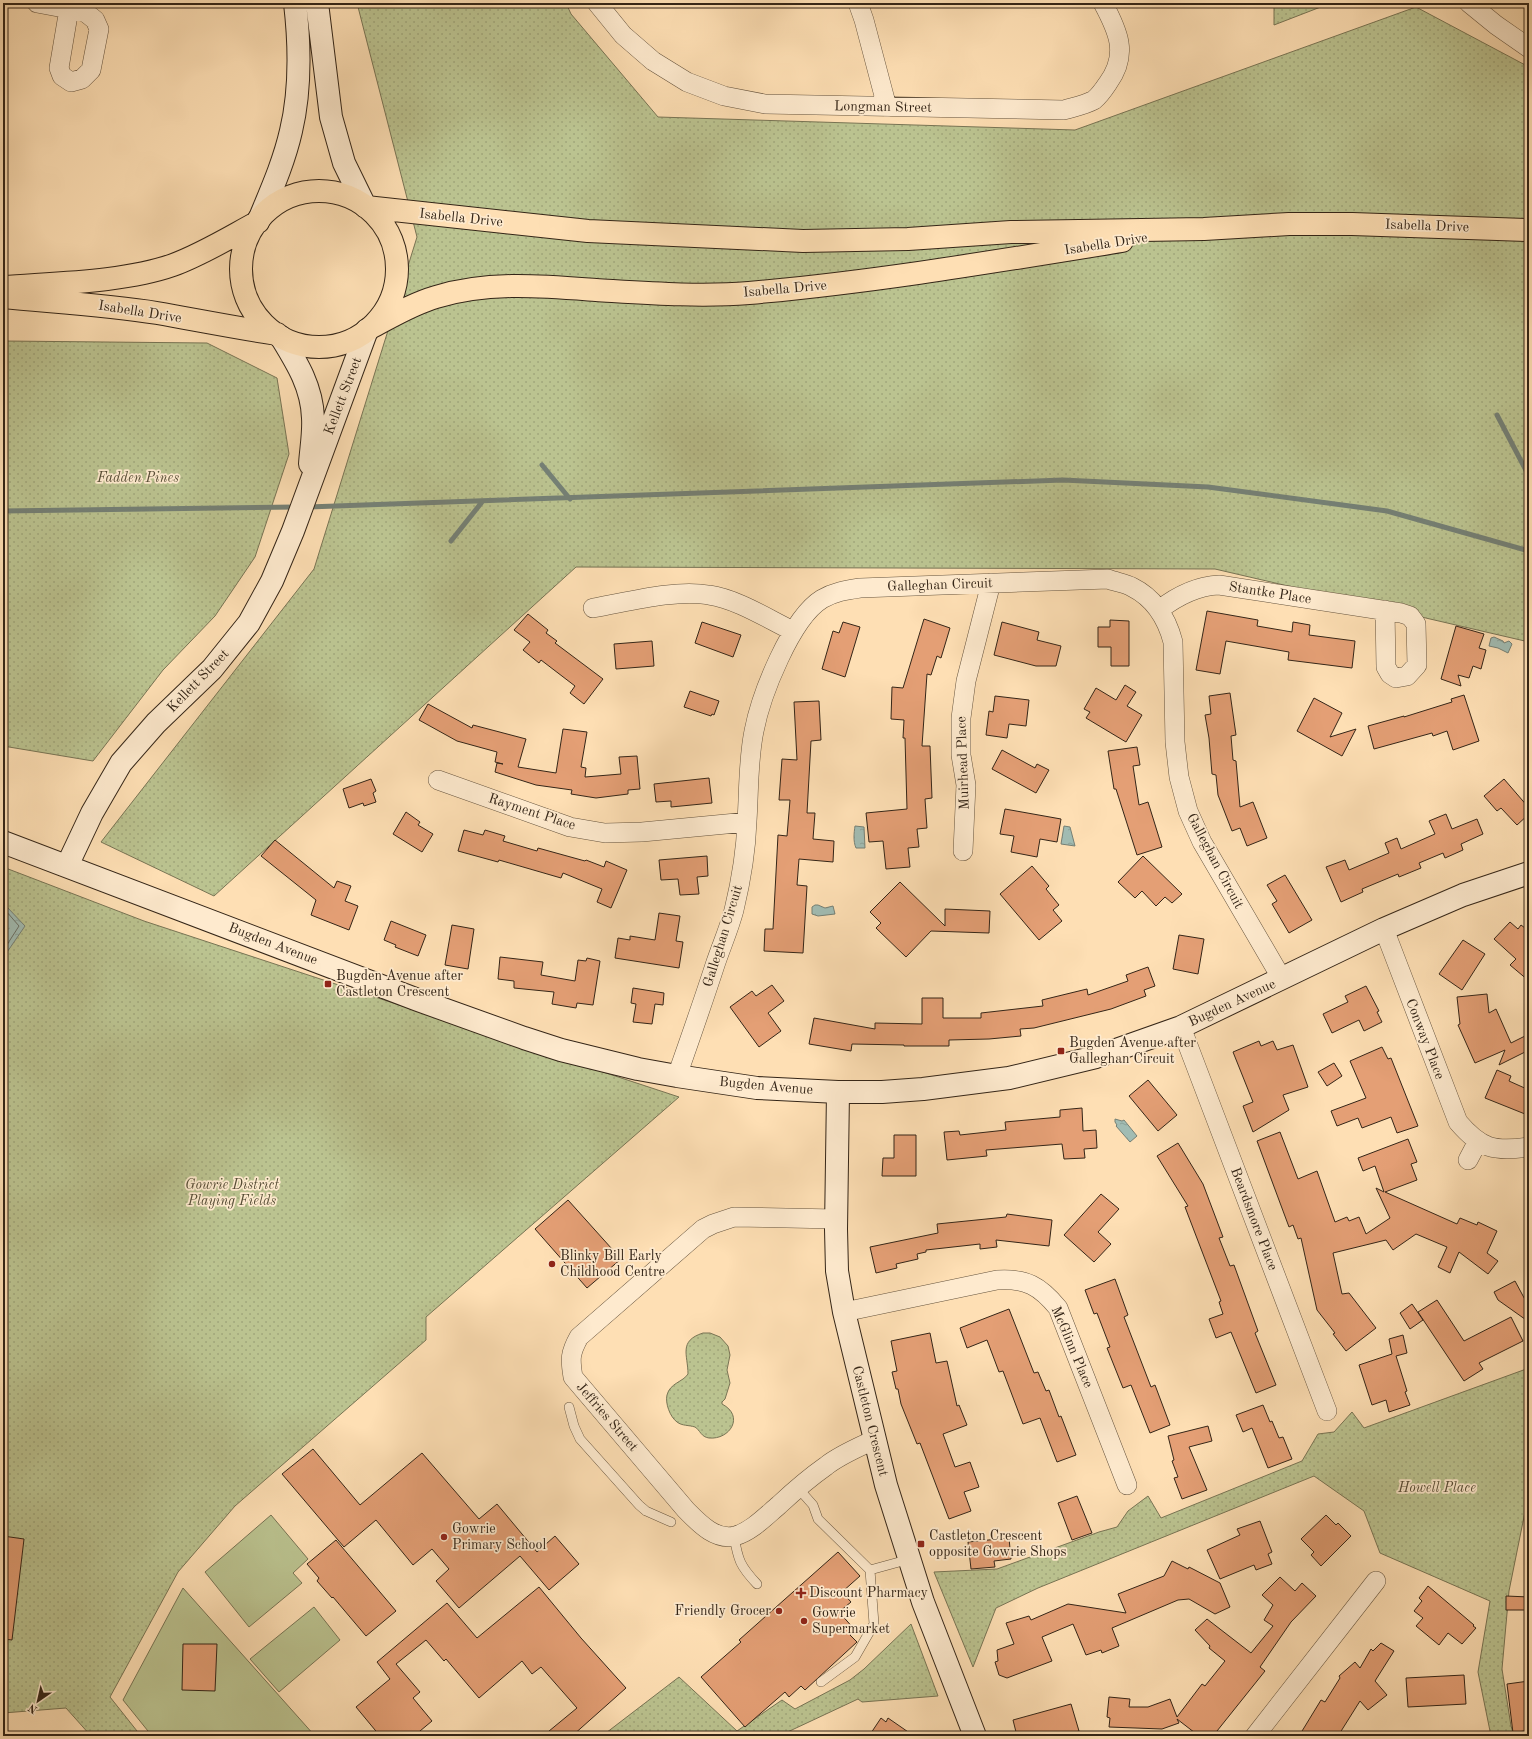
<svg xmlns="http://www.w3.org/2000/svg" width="1532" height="1739" font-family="'Old Standard TT',serif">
<defs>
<pattern id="park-dots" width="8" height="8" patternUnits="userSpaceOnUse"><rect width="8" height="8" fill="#bbc390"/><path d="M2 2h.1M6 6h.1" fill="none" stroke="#a1a77b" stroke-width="1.8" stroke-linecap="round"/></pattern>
<pattern id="water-ripples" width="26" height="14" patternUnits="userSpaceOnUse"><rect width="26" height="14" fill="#a1bcb3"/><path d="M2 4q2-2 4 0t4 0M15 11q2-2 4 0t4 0" fill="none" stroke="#8ba199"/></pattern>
</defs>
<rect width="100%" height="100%" fill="#fedfb4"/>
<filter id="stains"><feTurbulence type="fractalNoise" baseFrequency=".005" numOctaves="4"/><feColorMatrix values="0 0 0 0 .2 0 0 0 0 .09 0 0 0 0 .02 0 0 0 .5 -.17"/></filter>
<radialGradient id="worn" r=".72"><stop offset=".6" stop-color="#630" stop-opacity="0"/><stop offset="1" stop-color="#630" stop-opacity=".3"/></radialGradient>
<path fill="#bbc390" stroke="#787454" d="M271 1515 308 1559 293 1573 302 1583 249 1627 205 1572Z
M183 1588 315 1736H152L123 1700Z
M314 1607 340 1640 279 1692 250 1659Z"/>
<path fill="url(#park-dots)" stroke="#787454" d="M357 3H566L571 14 658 117 1075 130 1416 7 1529 67V642L1215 569 576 567 214 896 101 842 314 569 417 237Z
M1274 3H1331L1274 25Z
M3 341 207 343 277 378 289 454 255 557 215 616 163 670 93 761 3 746Z
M3 867 144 921 679 1097 426 1317V1340L235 1506 178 1572 110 1697 141 1736H91L66 1708 3 1713Z
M703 1333H710L720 1337 728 1346 730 1355 727 1370 730 1383 725 1399 722 1402V1404C745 1416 730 1440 709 1438 701 1437 700 1430 695 1427 689 1425 682 1426 677 1422 670 1417 665 1403 667 1395 670 1383 683 1382 688 1374 688 1355 678 1341 703 1333Z
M1529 1368V1492L1509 1591 1502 1669 1511 1726 1514 1736H1491L1478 1672 1490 1601 1380 1553 1364 1511 1314 1476 1038 1588 996 1608 973 1667 934 1572 997 1569 1099 1532 1117 1527 1128 1511 1148 1496 1161 1518 1302 1461 1318 1434 1334 1432 1352 1412 1364 1428Z
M911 1624 938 1696 862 1702 858 1699 779 1736H602L679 1677 737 1731 782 1700 795 1709 850 1680 864 1669Z"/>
<path fill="url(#water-ripples)" stroke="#758075" d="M1494 637 1503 641 1504 643 1509 641 1512 644 1508 653 1498 648 1489 646 1491 638Z
M855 826 864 827 865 848H856C853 841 854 833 855 826Z
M1064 826 1070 827 1075 846 1061 844Z
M815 905H818L825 908 833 906 835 914 818 916 812 914V907Z
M3 907H7L25 926 3 958Z
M1115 1119 1122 1121 1124 1120 1137 1136 1130 1142 1116 1126 1117 1125 1115 1122Z"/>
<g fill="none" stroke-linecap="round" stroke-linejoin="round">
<path stroke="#6a7065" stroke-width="1" d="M3 911H6L19 926 3 951"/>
<path stroke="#758075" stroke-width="5" d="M1497 415 1529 476
M542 465 570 499
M308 507 1063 480 1208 487 1387 511 1529 551
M3 511 296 507
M451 541 482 502"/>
</g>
<path fill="#e49f75" stroke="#342517" d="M1207 611 1258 620 1257 626 1292 632 1293 622 1310 625 1309 635 1355 641 1352 668 1288 660 1289 652 1226 641 1220 674 1196 670Z
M528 614 548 630 546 633 557 641 555 643 603 679 584 704 570 693 575 686 541 660 539 663 523 650 530 642 514 630Z
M924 619 950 628 941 658 937 656 931 675 927 674 922 746H930L932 798 925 799 927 828 917 829 919 847 908 848 910 867 886 869 883 841 869 842 866 813 907 809 905 738H903L904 720 891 719 892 687 903 688Z
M1110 620 1129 621V666H1111V647H1098V627H1110Z
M702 622 741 635 733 657 695 643Z
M843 622 860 627 845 677 822 669 833 631 839 633Z
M1002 622 1039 632 1037 640 1061 646 1056 666H1036L994 655Z
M1456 626 1484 634 1479 648 1486 650 1481 669 1473 666 1469 678 1458 675 1461 686 1441 679Z
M652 641 654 666 616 669 614 644Z
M1125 685 1136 692 1127 706 1142 715 1126 742 1086 718 1090 712 1084 709 1096 688 1116 700Z
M690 691 719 701 714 715 712 714 711 716 684 707Z
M1230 693 1236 735 1231 736 1233 760 1236 761 1240 807 1253 802 1267 838 1247 846 1240 828 1232 831 1218 795 1216 775 1212 774 1209 738 1205 715 1211 714 1209 696Z
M1464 695 1479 741 1453 750 1447 731 1433 736 1432 733 1374 749 1368 726 1404 716V717L1452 702 1451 699Z
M995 696 1029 700 1026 726 1009 724 1007 738 986 735 989 711 993 712Z
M1314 698 1342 713 1330 737 1356 729 1342 756 1297 731Z
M819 701 821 740 811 741 807 813H815L813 839 834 841 833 862 799 859 797 885 807 886 803 953 764 951 765 929H773L778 835 787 836 790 800H779L782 759 797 760 794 702Z
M428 704 472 728 473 725 526 739 518 767 556 773 563 729 587 732 581 767 586 768 585 777 621 774 619 757 637 756 640 789 628 790V794L596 798 571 794 572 790 536 785 495 772 497 763 503 764 495 762 497 752 457 741 419 720Z
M1137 747 1140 765 1133 766 1139 805 1148 802 1162 847 1137 855 1116 789H1114L1108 751Z
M1002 750 1035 768 1037 764 1049 770 1036 793 992 769Z
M709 778 712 803 671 807V801L656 802 654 784Z
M371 779 376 791 373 793 376 802 364 806 363 803 349 808 343 789Z
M1504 779 1529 808V814L1517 825 1501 808 1497 811 1484 796Z
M1005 809 1061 819 1057 842 1040 839 1037 857 1011 852 1014 836 1000 834Z
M406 812 420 822 418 825 433 834 422 852 393 834Z
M1446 814 1452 829 1477 819 1483 834 1461 844 1463 850 1445 858 1443 853 1419 863 1421 868 1399 877 1398 874 1362 889 1363 892 1341 902 1326 867 1345 860 1349 870 1389 853 1385 843 1397 838 1401 849 1435 834 1429 821Z
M464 830 483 835 485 830 505 836 503 841 537 851 538 848 585 861 586 860 604 867 606 861 627 870 611 908 597 902 602 889 563 873 561 878 499 860 498 862 458 851Z
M275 840 334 888 337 881 351 886 345 901 358 906 349 930 311 915 316 900 261 856Z
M707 856 708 876 697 877 699 894 680 895 678 879 661 880 659 860Z
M1143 856 1182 894 1172 903 1165 897 1156 906 1142 891 1135 898 1118 882Z
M1032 866 1049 886 1046 889 1059 905 1053 910 1062 921 1039 940 1000 894Z
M1285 875 1312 920 1289 933 1272 904 1277 901 1267 885Z
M900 882 945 926V909L990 911 989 933 931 931 906 957 876 928 881 923 870 912Z
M659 913 680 916 676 941 683 942 679 968 615 958 618 938 630 940V936L655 940Z
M391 921 426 935 418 956 395 947 396 945 384 940Z
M1510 922 1518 929 1521 925 1529 931V981L1510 965 1516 959 1494 939Z
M452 925 474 929 468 969 445 965Z
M1179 935 1204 939 1198 974 1173 969Z
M1463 940 1485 954 1462 990 1439 974Z
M500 957 543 962 541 975 575 981 578 960 586 961 587 958 600 961 593 1005 577 1003 576 1008 552 1004 554 992 514 988V981L498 979Z
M1148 967 1155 986 1144 990 1146 996 1111 1009 1034 1028 1020 1029 1021 1036 989 1039 949 1040V1046H904V1045L852 1044 851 1051 809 1044 814 1018 875 1029V1023L922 1024V998H943V1018H981V1013L1043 1006 1042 1000 1087 989 1088 995 1128 981 1126 975Z
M772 985 784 1001 768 1013 781 1031 759 1047 730 1007 752 991 756 996Z
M1366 986 1379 1011 1377 1012 1382 1022 1364 1031 1359 1020 1332 1033 1323 1014 1348 1002 1345 996Z
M633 988 664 993 663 1005 655 1004 652 1024 633 1022 636 1004 631 1003Z
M1487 994 1489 1013 1496 1009 1511 1043 1529 1034V1050L1499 1065 1505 1050 1475 1063 1458 1025 1460 1024 1457 997Z
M1259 1041 1261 1046 1273 1041 1277 1050 1293 1045 1308 1087 1283 1095 1289 1110 1253 1132 1243 1106 1253 1102 1233 1052Z
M1382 1047 1388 1059 1391 1058 1418 1126 1397 1133 1391 1117 1362 1128 1358 1118 1337 1126 1331 1111 1366 1098 1350 1061Z
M1334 1063 1342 1076 1327 1086 1318 1072Z
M1497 1070 1511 1076 1509 1081 1529 1090V1104L1525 1114 1485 1098Z
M1148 1080 1177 1115 1158 1131 1129 1096Z
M1082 1108 1083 1131 1096 1130 1097 1148 1084 1149 1085 1158 1064 1159 1062 1144 986 1150 987 1156 947 1160 944 1132 959 1131 960 1135 1006 1130 1005 1122 1060 1117V1110Z
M1280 1132 1298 1179 1317 1171 1335 1222 1347 1217 1349 1221 1359 1217 1366 1234 1390 1218 1376 1188 1384 1192 1375 1166 1363 1171 1358 1158 1408 1139 1417 1162 1411 1164 1417 1180 1385 1192 1457 1224 1460 1218 1477 1225 1478 1222 1497 1231 1487 1253 1498 1261 1488 1274 1459 1252 1450 1273 1438 1267 1447 1247 1416 1234 1393 1250 1386 1240 1333 1253 1342 1294 1349 1293 1376 1328 1346 1351 1333 1334 1335 1333 1317 1310 1301 1238 1298 1239 1293 1225 1289 1227 1257 1141Z
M894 1135H916V1176H882L883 1158H894Z
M1178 1143 1203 1184 1223 1237 1219 1238 1230 1266 1234 1265 1258 1331 1255 1333 1276 1385 1256 1393 1231 1332 1216 1338 1209 1319 1223 1314 1219 1302 1221 1301 1185 1207 1188 1206 1157 1156Z
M1101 1194 1119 1209 1098 1232 1111 1244 1094 1262 1064 1235Z
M568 1200 621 1259 587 1288 535 1229Z
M1007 1214 1052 1220 1049 1246 996 1240 997 1247 980 1249V1244L926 1250V1252L917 1254 918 1259 896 1264 897 1268 876 1273 870 1247 938 1233 937 1224 1006 1217Z
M1115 1279 1128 1315 1124 1317 1151 1387 1155 1385 1170 1425 1150 1433 1131 1385 1123 1388 1107 1348 1110 1347 1097 1313 1094 1314 1085 1290Z
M1515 1281 1529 1307V1322L1498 1300 1494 1292Z
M1437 1300 1464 1341 1511 1317 1523 1341 1479 1363 1483 1369 1464 1381 1418 1312Z
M1412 1304 1423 1320 1410 1329 1400 1313Z
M1009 1309 1034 1373 1038 1372 1046 1391 1049 1390 1059 1417 1061 1416 1076 1455 1057 1462 1040 1418 1023 1424 1003 1371 999 1372 987 1340 967 1348 960 1328Z
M930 1333 936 1363 947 1361 957 1406 959 1405 967 1425 943 1434 955 1467 970 1462 979 1487 964 1492 971 1511 949 1519 920 1443 917 1444 901 1404 898 1389H896L892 1372 897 1371 891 1341Z
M1403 1335 1407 1353 1396 1356 1407 1391 1405 1392 1410 1405 1389 1412 1386 1400 1372 1405 1359 1365 1392 1354 1389 1339Z
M1263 1405 1270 1422 1272 1421 1279 1438 1283 1437 1292 1459 1268 1468 1252 1428 1243 1432 1236 1415Z
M1208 1426 1212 1441 1189 1447 1207 1490 1182 1499 1174 1478 1178 1477 1172 1461 1174 1460 1168 1436Z
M313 1449 360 1505 422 1453 479 1519 497 1504 537 1552 555 1536 579 1564 549 1590 520 1556 459 1608 436 1581 449 1569 432 1549 413 1565 376 1520 344 1547 282 1474Z
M1077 1496 1092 1533 1072 1540 1058 1503Z
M1326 1515 1336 1525 1338 1523 1351 1536 1321 1566 1311 1555 1314 1552 1301 1539Z
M1260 1521 1272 1552 1268 1554 1272 1564 1256 1570 1254 1565 1220 1579 1207 1550 1240 1535 1237 1529Z
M3 1536 24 1539 12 1640 3 1639Z
M1009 1538 1011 1559 994 1561 995 1567 971 1569 968 1542Z
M336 1540 396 1611 366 1636 333 1597 332 1598 317 1581 319 1578 307 1564Z
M838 1552 860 1576 842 1592 851 1602 839 1612 855 1630 850 1635 857 1642 805 1690 801 1686 789 1697 785 1692 745 1727 701 1677 741 1642 739 1640Z
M1172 1561 1188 1569 1189 1567 1220 1583 1230 1607 1215 1614 1189 1599 1178 1600 1112 1628 1119 1646 1102 1653 1101 1650 1086 1655 1073 1624 1042 1637 1052 1661 1007 1678 999 1675 995 1662 998 1661 997 1650 1014 1644 1006 1623 1029 1616 1031 1620 1068 1604 1126 1613 1118 1594 1164 1576Z
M1280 1577 1295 1591 1302 1583 1316 1596 1291 1622 1260 1667 1265 1671 1213 1736H1199L1177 1719 1179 1723 1162 1729 1109 1727 1110 1718 1107 1717 1109 1697 1130 1699 1129 1707H1148L1170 1699 1177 1717 1202 1684 1205 1686 1225 1661 1209 1648 1210 1646 1195 1630 1207 1619 1251 1653 1273 1626 1264 1620 1273 1605 1262 1595Z
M1428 1586 1474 1625 1473 1626 1476 1628 1462 1644 1448 1633 1439 1645 1416 1626 1423 1618 1414 1611 1422 1601 1419 1598Z
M539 1587 581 1638 626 1688 572 1736H543L577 1708 541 1667 532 1674 522 1661 479 1698 446 1659 444 1661 426 1640 396 1664 420 1692 413 1698 432 1721 414 1736H380L356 1707 390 1679 377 1662 447 1603 477 1638Z
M1506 1596 1529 1597V1610H1506Z
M1381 1643 1394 1651 1375 1681 1387 1695 1368 1710 1360 1701 1338 1736H1299L1321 1700 1325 1702 1340 1678 1339 1676 1355 1662 1360 1668 1371 1649 1373 1651Z
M183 1644H217L215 1691 182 1690Z
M1464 1675 1466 1704 1408 1707 1406 1678Z
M1529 1681V1730L1513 1733 1507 1684Z
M1071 1704 1079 1731 1062 1736H1017L1013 1720Z
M881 1718 886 1722 888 1718 914 1736H869Z"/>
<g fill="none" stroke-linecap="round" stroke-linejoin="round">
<defs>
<path id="lane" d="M569 1407 574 1426 580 1439 639 1505 646 1511 671 1522
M798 1488 813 1505 818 1519 870 1570 910 1559
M734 1536C738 1560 740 1566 757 1584
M821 1682 855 1657 874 1624 870 1570"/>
<path id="street" d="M37 3 69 9
M597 3 623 35 653 61 687 82 724 96 765 104 1064 110C1074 107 1085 105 1094 100 1099 96 1104 89 1108 83 1129 54 1118 31 1103 3
M858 3 864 20 887 107
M1469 3 1496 25 1529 48
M69 9 85 12 95 20 99 29 91 70 82 79 71 82 62 76 59 68Z
M593 608C628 602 674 589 709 595 737 599 768 619 793 631
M1159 610C1177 596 1196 586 1219 585L1401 613 1410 616 1416 624 1417 665 1407 676 1396 678 1390 674 1386 667 1385 610
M438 780 570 827 605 833 642 832 747 822
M963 851 966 785 961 755V718L966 681 991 583
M1384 929 1458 1122C1481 1149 1494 1152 1529 1147
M1181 1027 1327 1411
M677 1076C690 1039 703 1002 715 965 721 947 729 929 734 910 741 881 746 851 747 821 749 791 748 760 754 731 761 695 791 618 822 599 834 592 846 590 860 588L1108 579C1115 582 1125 583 1132 587 1154 598 1167 619 1173 642L1175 742 1179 777 1188 811 1202 842 1282 979
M1468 1160 1478 1141
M836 1219 734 1217 713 1224 703 1229 579 1337C570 1353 570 1359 573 1377L686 1510C698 1522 715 1541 735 1536 752 1531 766 1516 779 1505 794 1491 809 1478 826 1466 840 1455 857 1448 874 1440
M844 1312 997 1280C1026 1278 1040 1286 1058 1308L1127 1485
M1255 1736 1376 1581"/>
<path id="secondary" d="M317 3 331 117 344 163 365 206
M259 220C271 191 284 162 291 131 301 89 300 46 295 3
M281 337C297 363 312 387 313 418 314 433 311 449 310 464
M3 842 418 1000 524 1038 561 1050 638 1069 677 1076 757 1088 838 1092H882L923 1089 1009 1078 1096 1057 1181 1027 1384 929 1463 895 1529 873
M67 866 92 813 121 763 156 723 212 669 249 623 272 581 293 531 367 330
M838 1092 836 1229 837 1271 844 1312 886 1485 923 1602 975 1736"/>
<path id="primary" d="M241 269a78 78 0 1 1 156 0a78 78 0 1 1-156 0Z
M366 207 588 231 803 241 908 239 1011 232 1204 229 1289 224H1352L1529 230
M4 287C56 283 125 282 173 265 203 254 230 237 258 222
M3 297C54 302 106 305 157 313 197 320 237 328 277 334
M370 328C391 317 412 304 436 297 488 281 542 286 596 290 647 293 699 297 749 293 874 282 998 261 1122 241"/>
</defs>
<use href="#lane" stroke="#66543e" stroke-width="10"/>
<use href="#street" stroke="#66543e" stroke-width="20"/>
<use href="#secondary" stroke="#342517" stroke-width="24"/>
<use href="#primary" stroke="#342517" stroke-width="24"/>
<use href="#lane" stroke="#feeace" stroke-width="9"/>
<use href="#street" stroke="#feeace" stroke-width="19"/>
<use href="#secondary" stroke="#feeace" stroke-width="22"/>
<use href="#primary" stroke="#fedfb4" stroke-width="22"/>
</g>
<g fill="#8f2418" stroke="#feeace" stroke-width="1.5">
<rect x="324" y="980" width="8" height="8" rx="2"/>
<rect x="1057" y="1047" width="8" height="8" rx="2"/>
<circle cx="552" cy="1264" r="4"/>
<circle cx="444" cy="1537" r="4"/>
<rect x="917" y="1540" width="8" height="8" rx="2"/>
<path d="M799 1587h4v4h4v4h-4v4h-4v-4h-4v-4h4z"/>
<circle cx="779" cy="1611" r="4"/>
<circle cx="804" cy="1621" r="4"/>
</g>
<g text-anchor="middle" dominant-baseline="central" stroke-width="3.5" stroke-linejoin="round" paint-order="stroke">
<g font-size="14" fill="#342517" stroke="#feeace">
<text transform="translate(883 107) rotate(1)">Longman Street</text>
<text transform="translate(461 218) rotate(6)">Isabella Drive</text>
<text transform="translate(1427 226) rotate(2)">Isabella Drive</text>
<text transform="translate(1106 244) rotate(-9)">Isabella Drive</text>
<text transform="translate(785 289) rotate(-5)">Isabella Drive</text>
<text transform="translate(140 312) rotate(9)">Isabella Drive</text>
<text transform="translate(343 396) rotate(-69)">Kellett Street</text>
<text transform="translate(940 585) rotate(-2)">Galleghan Circuit</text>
<text transform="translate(1270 593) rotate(9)">Stantke Place</text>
<text transform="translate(198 681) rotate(-46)">Kellett Street</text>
<text transform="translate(963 763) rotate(-92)">Muirhead Place</text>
<text transform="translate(532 812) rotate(18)">Rayment Place</text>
<text transform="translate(1215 861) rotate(62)">Galleghan Circuit</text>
<text transform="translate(723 936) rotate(-73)">Galleghan Circuit</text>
<text transform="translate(273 944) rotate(21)">Bugden Avenue</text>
<text transform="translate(1232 1003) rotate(-25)">Bugden Avenue</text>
<text transform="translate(1425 1039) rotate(69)">Conway Place</text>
<text transform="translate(766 1086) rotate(5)">Bugden Avenue</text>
<text transform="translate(1254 1219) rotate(69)">Beardsmore Place</text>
<text transform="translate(1072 1347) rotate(67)">McGlinn Place</text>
<text transform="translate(607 1417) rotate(49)">Jeffries Street</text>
<text transform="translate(870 1421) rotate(76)">Castleton Crescent</text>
</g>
<g font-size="14" font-style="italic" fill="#564c35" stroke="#feeace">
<text x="138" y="478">Fadden Pines</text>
<text x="232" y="1185">Gowrie District<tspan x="232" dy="16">Playing Fields</tspan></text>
<text x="1437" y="1488">Howell Place</text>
</g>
<g font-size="14" fill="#342517" stroke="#feeace" text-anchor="start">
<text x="336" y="976">Bugden Avenue after<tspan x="336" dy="16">Castleton Crescent</tspan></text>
<text x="1069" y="1043">Bugden Avenue after<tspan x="1069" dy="16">Galleghan Circuit</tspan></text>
<text x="560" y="1256">Blinky Bill Early<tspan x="560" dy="16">Childhood Centre</tspan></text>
<text x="452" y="1529">Gowrie<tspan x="452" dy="16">Primary School</tspan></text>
<text x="929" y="1536">Castleton Crescent<tspan x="929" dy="16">opposite Gowrie Shops</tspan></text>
<text x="809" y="1593">Discount Pharmacy</text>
<text x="771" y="1611" text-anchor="end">Friendly Grocer</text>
<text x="812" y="1613">Gowrie<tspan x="812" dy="16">Supermarket</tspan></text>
</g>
</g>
<rect width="1532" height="1739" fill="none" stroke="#fedfb4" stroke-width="16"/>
<rect x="4" y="4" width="1524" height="1731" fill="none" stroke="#342517" stroke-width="2"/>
<rect x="8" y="8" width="1516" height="1723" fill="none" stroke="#342517"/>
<g transform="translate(38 1701) rotate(214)" stroke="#feeace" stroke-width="3" paint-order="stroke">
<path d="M0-3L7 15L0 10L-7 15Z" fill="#342517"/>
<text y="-6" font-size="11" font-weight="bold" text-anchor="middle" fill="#342517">N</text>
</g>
<rect width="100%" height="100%" filter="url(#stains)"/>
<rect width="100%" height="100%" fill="url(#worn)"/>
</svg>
